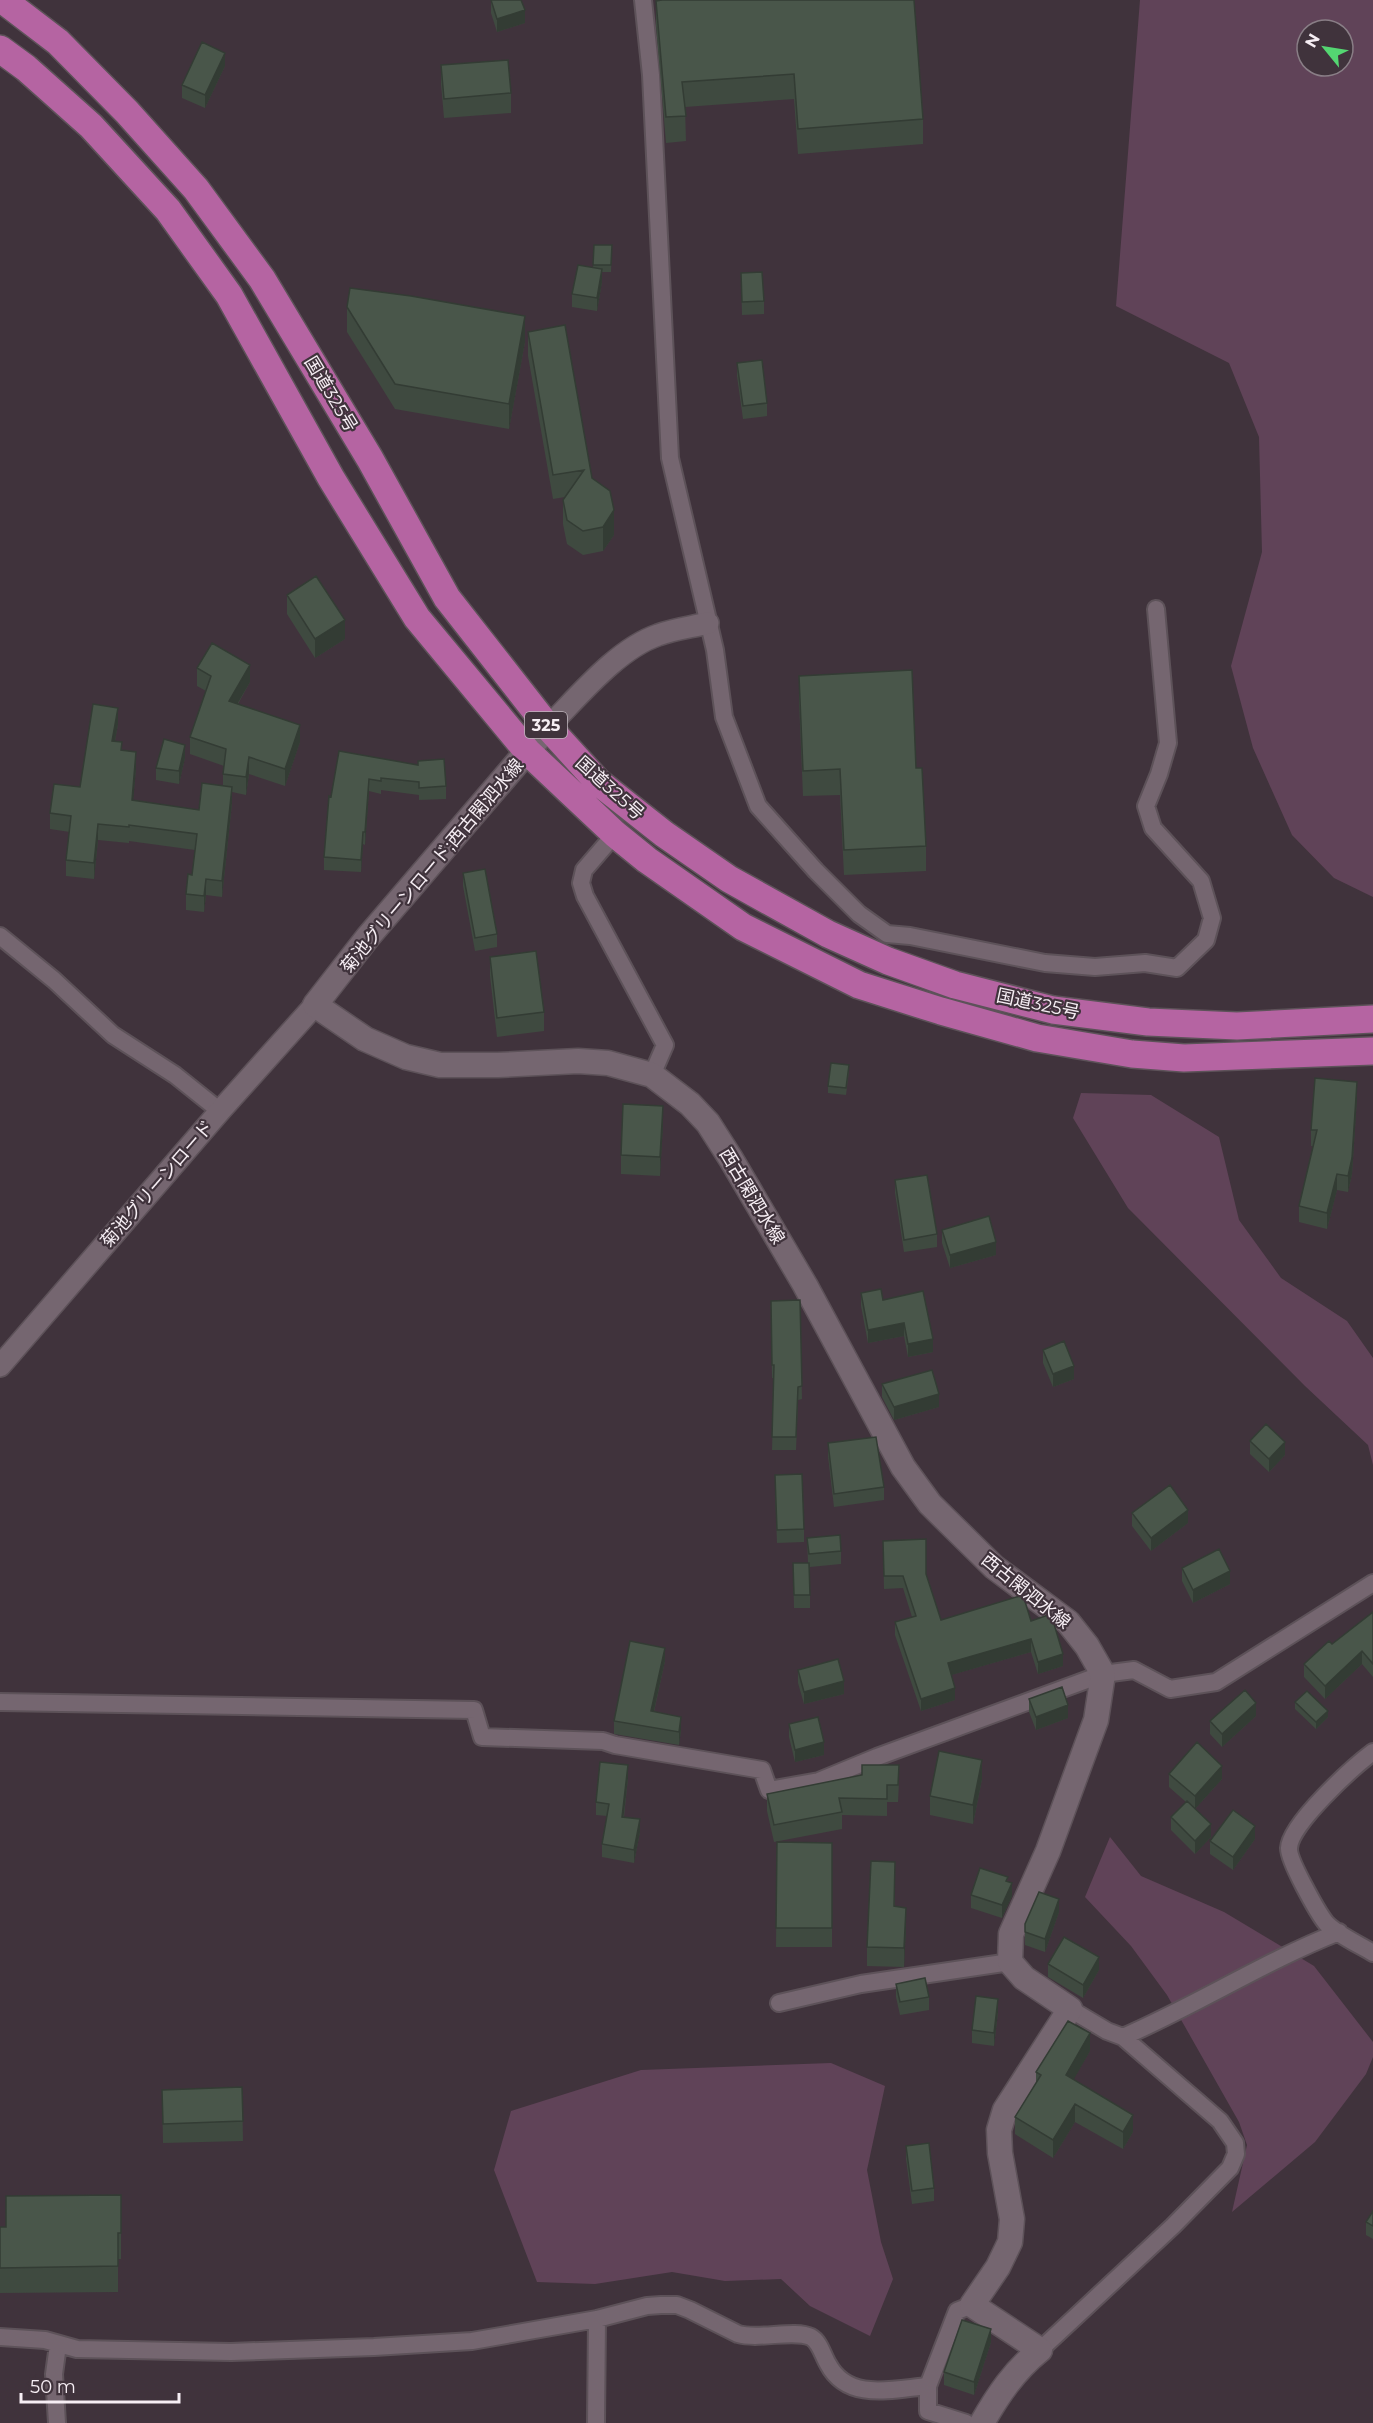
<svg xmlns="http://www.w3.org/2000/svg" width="1373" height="2423" font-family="Montserrat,'Noto Sans JP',sans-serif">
<rect width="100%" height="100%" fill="#40333c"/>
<path fill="#604358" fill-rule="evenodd" d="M1140 0H1373V897L1334 878 1292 835 1253 748 1231 666 1262 552 1259 437 1229 363 1116 306ZM1307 30H1343V66H1307Z
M1081 1093 1151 1095 1219 1137 1239 1220 1281 1278 1347 1321 1373 1358V1465L1368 1445 1305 1386 1128 1208 1073 1118Z
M1110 1837 1141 1876 1224 1912 1314 1966 1373 2042V2057L1366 2074 1315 2142 1232 2212 1247 2145 1239 2122 1167 1995 1131 1946 1085 1897Z
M831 2063 885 2086 867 2170 881 2242 893 2279 870 2336 810 2306 781 2279 725 2281 672 2272 595 2284 537 2282 494 2170 511 2111 641 2070Z"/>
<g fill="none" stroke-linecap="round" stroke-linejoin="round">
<defs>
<path id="minor" d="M643 0 651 75 670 458 715 650 724 717 758 806 816 871 859 914 887 934 910 936 1045 963 1095 967 1145 963 1177 968 1206 940 1212 918 1201 881 1153 828 1146 806 1159 774 1168 743 1156 609
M615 834 584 870 581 883 585 896 665 1045 652 1075
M0 936 54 980 113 1035 175 1075 220 1111
M0 1702 474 1710 482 1737 603 1741 615 1745 762 1770 769 1790 819 1781 877 1757 1103 1674 1134 1670 1170 1689 1216 1682 1373 1583
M1373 1752C1353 1767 1290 1824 1289 1848 1288 1860 1318 1913 1326 1923 1336 1934 1360 1945 1373 1953
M779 2003 861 1984 1010 1962
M1070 2009 1107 2031 1123 2037C1197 2005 1265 1961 1339 1932
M0 2337 45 2340 77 2349 231 2352 374 2347 472 2341 597 2319 647 2306 661 2305H677L690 2310 738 2334C759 2340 795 2329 811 2337 820 2342 823 2356 828 2364 848 2402 893 2389 928 2386V2411L966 2423
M1040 2350 1173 2226 1230 2168 1236 2154 1235 2143 1220 2121 1123 2037
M928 2386 957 2311 972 2305
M57 2423 54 2374 58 2345
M596 2423 597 2319"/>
<path id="tertiary" d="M548 727C579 696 617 649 658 635 674 629 692 627 708 623
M0 1366 220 1111 315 1005"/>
<path id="secondary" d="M548 727 368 937 315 1005 365 1039 406 1057 440 1065H498L578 1061 608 1063 652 1075 690 1104 708 1123 731 1159 805 1285 903 1467 930 1504 994 1567 1068 1622 1087 1646 1103 1674 1096 1720 1048 1851 1011 1934 1010 1962 1024 1978 1070 2009 1005 2110 999 2130 1000 2153 1012 2219 1010 2242 998 2267 972 2305 1040 2350C1014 2371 998 2395 982 2423"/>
<path id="trunk" d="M3 0 58 42 127 112 196 189 262 279 370 459 447 598 548 727 598 782 664 834 729 879 828 934 888 961 955 985 1053 1010 1148 1022 1237 1026 1373 1019
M0 49 26 68 91 126 168 210 229 295 331 478 417 618 528 752 615 834 647 860 743 927 859 985 941 1011 1037 1038 1132 1054 1184 1058 1373 1051"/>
</defs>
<use href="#minor" stroke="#5d5259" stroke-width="20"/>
<use href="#tertiary" stroke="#5d5259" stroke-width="24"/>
<use href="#secondary" stroke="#5d5259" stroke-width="27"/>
<use href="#trunk" stroke="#5d5259" stroke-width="30"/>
<use href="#minor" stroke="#756670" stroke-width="16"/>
<use href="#tertiary" stroke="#756670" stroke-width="21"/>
<use href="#secondary" stroke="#756670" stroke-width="24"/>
<use href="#trunk" stroke="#b564a2" stroke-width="27"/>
</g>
<path fill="#3f4a40" d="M491 0 525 23 497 32 491 13Z
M656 1 923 119V144L798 154 794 99 685 107 686 141 666 143 656 26Z
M441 65 511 93V113L444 118 441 84Z
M225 66 205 108 182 98V85Z
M594 245H612L611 272H602V282L597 311 572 307V294L593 268Z
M741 273 764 301V314L742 315Z
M347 307 525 342 509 429 395 409 347 332Z
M528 332 592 478 614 535 603 551 583 555 567 544 563 524V500L565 497 553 499 528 356Z
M737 363 767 403V416L743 419 737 376Z
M287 595 345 639 315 658 287 614Z
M197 668 250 682 238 704 300 742 285 786 249 774 246 795 232 792V803L222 897 206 895 204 912 186 910V894L192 875 195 850 129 841V843L98 840 94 879 66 876V860L70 832 50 829V813L80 787 118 724 115 741 136 768 133 800 199 810 223 786V774L224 766 190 754V737L206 691 197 686Z
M799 676 916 768 926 846V871L844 875 840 795 803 796 799 701Z
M339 751 446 786V799L419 800V795L381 790V794L369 791 365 845 363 844 361 872 324 870V857L331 797Z
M185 758 179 784 156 780V768Z
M463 873 497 934V947L475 951 463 886Z
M490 957 544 1012V1031L497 1037 490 976Z
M849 1071 846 1095 828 1093V1086Z
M1357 1098 1352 1174 1348 1192 1337 1190 1327 1229 1299 1222V1206L1313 1146H1311V1130Z
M663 1125 660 1176 621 1174V1155Z
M895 1180 937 1234V1247L904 1252 895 1193Z
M942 1230 996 1255 950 1268 942 1243Z
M861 1293 883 1300 933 1352 908 1357 904 1336 868 1343 861 1306Z
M800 1300 802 1399 798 1400 796 1450H772L774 1378H772L771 1301Z
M1043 1350 1074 1379 1053 1387 1043 1363Z
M882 1384 939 1407 894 1420 882 1397Z
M1250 1441 1285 1455 1269 1472 1250 1454Z
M828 1443 884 1487V1500L834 1507 828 1456Z
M775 1488 804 1529V1542L777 1543Z
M1132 1513 1188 1523 1151 1551 1132 1526Z
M807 1538 841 1551V1564L810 1567V1608H794L793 1563H808Z
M883 1541 926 1574 941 1620 1031 1621 1063 1666 1038 1674 1031 1652 951 1675 955 1700 921 1711 895 1635V1622L912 1617 903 1588 884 1589Z
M1182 1568 1230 1584 1193 1603 1182 1581Z
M1373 1612V1677L1362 1664 1325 1699 1304 1677V1664L1332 1644Z
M665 1661 654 1712 681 1730 679 1745 614 1734V1721Z
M798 1670 844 1694 804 1704 798 1683Z
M1029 1699 1068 1718 1036 1730 1029 1712Z
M1295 1702 1328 1717 1316 1729 1295 1709Z
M1256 1716 1222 1747 1210 1734V1721Z
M789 1724 824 1755 795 1762 789 1737Z
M1169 1774 1222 1779 1195 1809 1211 1837 1195 1854 1171 1830V1817L1186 1802 1169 1787Z
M628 1778 624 1817 640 1832 634 1863 602 1857V1844L607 1816 596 1815V1802Z
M982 1779 973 1824 930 1815V1796Z
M899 1782 898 1802H887V1816L842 1815V1829L774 1842 767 1811V1794Z
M1255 1839 1233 1870 1210 1854V1841Z
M777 1842 832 1843V1947H776Z
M895 1881V1906L906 1927 904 1967 867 1966V1947Z
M1008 1881 1012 1896 1002 1918 971 1908V1895Z
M1059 1912 1045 1952 1025 1945V1924Z
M1048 1964 1099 1970 1083 1998 1048 1977Z
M896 1984 929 1997V2010L900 2015 896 1997Z
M998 2012 994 2046 972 2043V2030Z
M1090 2051 1073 2080 1133 2132 1123 2149 1075 2122 1053 2158 1015 2134V2117L1036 2083V2072Z
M242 2087 243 2141 163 2143 162 2090Z
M906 2146 934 2188V2201L912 2204 906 2159Z
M121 2195V2259H118V2292L0 2293V2227H6Z
M1373 2211V2239L1366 2235V2222Z
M991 2342 974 2395 944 2385V2372Z"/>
<path fill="#333c34" d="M525 10V23L497 32V19Z
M225 53V66L205 108V95Z
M602 269V282L597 311V298Z
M525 316V342L509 429V404Z
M614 510V535L603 551V527Z
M345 620V639L315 658V639Z
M250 665V682L229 718V701Z
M118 708V724L112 757V741Z
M300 725V742L285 786V769Z
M185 745V758L179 784V771Z
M136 752V768L132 816V800Z
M249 757V774L246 795V777Z
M369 779V791L365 845V832Z
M232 787V803L222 897V881Z
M98 824V840L94 879V863Z
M363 832V844L361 872V860Z
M206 879V895L204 912V896Z
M1357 1082V1098L1352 1174 1348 1192V1176Z
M663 1106V1125L660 1176V1157Z
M1337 1174V1190L1327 1229V1213Z
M996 1242V1255L950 1268V1255Z
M904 1323V1336L868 1343V1330Z
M933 1339V1352L908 1357V1344Z
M1074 1366V1379L1053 1387V1374Z
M939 1394V1407L894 1420V1407Z
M1285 1442V1455L1269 1472V1459Z
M1188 1510V1523L1151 1551V1538Z
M1230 1571V1584L1193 1603V1590Z
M1031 1639V1652L948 1676V1663Z
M665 1648V1661L651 1724V1711Z
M1362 1651V1664L1325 1699V1686Z
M1063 1654V1666L1038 1674V1662Z
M844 1681V1694L804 1704V1692Z
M955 1688V1700L921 1711V1699Z
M1256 1703V1716L1222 1747V1734Z
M1068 1705V1718L1036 1730V1717Z
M1328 1711V1717L1316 1729V1722Z
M681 1717V1730L679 1745V1732Z
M824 1742V1755L795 1762V1750Z
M982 1760V1779L973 1824V1805Z
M628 1765V1778L622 1830V1817Z
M1222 1766V1779L1195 1809V1796Z
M640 1819V1832L634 1863V1850Z
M1211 1824V1837L1195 1854V1841Z
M1255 1826V1839L1233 1870V1857Z
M1012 1883V1896L1002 1918V1905Z
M1059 1899V1912L1045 1952V1939Z
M906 1908V1927L904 1967V1948Z
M1099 1957V1970L1083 1998V1985Z
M998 1999V2012L994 2046V2033Z
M1090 2033V2051L1066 2093V2075Z
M1075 2104V2122L1053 2158V2140Z
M1133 2115V2132L1123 2149V2132Z
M991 2329V2342L974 2395V2382Z"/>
<path fill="#49564a" stroke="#333c34" stroke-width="1.5" d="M491 0H521L525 10 497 19Z
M662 0H914L923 119 798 129 794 74 682 82 686 116 666 117 656 1Z
M202 42 225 53 205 95 182 85Z
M508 60 511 93 444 99 441 65Z
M594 245H612L611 265H593Z
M578 265 602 269 597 298 572 294Z
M762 272 764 301 742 302 741 273Z
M350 288 411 296 525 316 509 404 395 384 347 307Z
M565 325 592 478 610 491 614 510 603 527 583 531 567 520 563 500 584 470 553 475 528 332Z
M762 360 767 403 743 406 737 363Z
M316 576 345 620 315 639 287 595Z
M212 643 250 665 229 701 300 725 285 769 249 757 246 777 223 774 226 749 190 737 211 676 197 668Z
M912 670 916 768H922L926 846 844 850 840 769 803 771 799 676Z
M93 704 118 708 112 741 122 742 121 750 136 752 132 800 199 810 202 783 232 787 222 881 206 879 204 896 186 894 188 874 192 875 197 834 129 825V827L98 824 94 863 66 860 71 816 50 813 54 784 80 787Z
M164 739 185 745 179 771 156 768Z
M339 751 418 765V761L444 759 446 786 419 788V782L381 778V781L369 779 365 832H363L361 860 324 857 329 796 331 797Z
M485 869 497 934 475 938 463 873Z
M536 951 544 1012 497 1018 490 957Z
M831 1063 849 1065 846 1088 828 1086Z
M1315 1078 1357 1082 1352 1158 1348 1176 1337 1174 1327 1213 1299 1206 1317 1130H1311Z
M623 1104 663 1106 660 1157 621 1155Z
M927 1175 937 1234 904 1240 895 1180Z
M989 1216 996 1242 950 1255 942 1230Z
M881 1289 883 1300 923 1291 933 1339 908 1344 904 1323 868 1330 861 1293Z
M800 1300 802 1386 798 1387 796 1437H772L774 1365H772L771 1301Z
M1064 1341 1074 1366 1053 1374 1043 1350Z
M932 1370 939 1394 894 1407 882 1384Z
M1266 1424 1285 1442 1269 1459 1250 1441Z
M876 1437 884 1487 834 1494 828 1443Z
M802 1474 804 1529 777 1530 775 1475Z
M1170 1485 1188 1510 1151 1538 1132 1513Z
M840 1535 841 1551 809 1554 807 1538Z
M926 1539V1574L941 1620 1023 1595 1031 1621 1051 1614 1063 1654 1038 1662 1031 1639 948 1663 955 1688 921 1699 895 1622 916 1616 903 1576H884L883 1541Z
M1219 1549 1230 1571 1193 1590 1182 1568Z
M793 1563H809L810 1595H794Z
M1373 1612V1664L1362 1651 1325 1686 1304 1664 1329 1641 1332 1644Z
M630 1641 665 1648 651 1711 681 1717 679 1732 614 1721Z
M838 1659 844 1681 804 1692 798 1670Z
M1062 1687 1068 1705 1036 1717 1029 1699Z
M1245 1690 1256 1703 1222 1734 1210 1721Z
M1307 1691 1328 1711 1316 1722 1295 1702Z
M818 1717 824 1742 795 1750 789 1724Z
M1197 1742 1222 1766 1195 1796 1169 1774Z
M939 1751 982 1760 973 1805 930 1796Z
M600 1762 628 1765 622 1817 640 1819 634 1850 602 1844 609 1804 596 1802Z
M862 1765H899L898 1785H887V1799L839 1798 842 1812 774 1825 767 1794 862 1775Z
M1187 1801 1211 1824 1195 1841 1171 1817Z
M1233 1810 1255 1826 1233 1857 1210 1841Z
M777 1842 832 1843V1928H776Z
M871 1861 895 1862 894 1906 906 1908 904 1948 867 1947Z
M980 1868 1008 1877 1006 1881 1012 1883 1002 1905 971 1895Z
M1039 1892 1059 1899 1045 1939 1025 1932V1924Z
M1064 1937 1099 1957 1083 1985 1048 1964Z
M925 1978 929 1997 900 2002 896 1984Z
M976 1996 998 1999 994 2033 972 2030Z
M1068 2021 1090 2033 1066 2075 1133 2115 1123 2132 1075 2104 1053 2140 1015 2117 1041 2075 1036 2072Z
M242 2087 243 2121 163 2124 162 2090Z
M929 2143 934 2188 912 2191 906 2146Z
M121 2195V2233H118V2266L0 2268V2227H6V2196Z
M1373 2211V2226L1366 2222Z
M962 2320 991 2329 974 2382 944 2372Z"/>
<g text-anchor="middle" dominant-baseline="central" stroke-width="4.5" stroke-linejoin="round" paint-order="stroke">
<rect fill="#40333c" stroke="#bfb6bd" stroke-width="1.5" x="525" y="712" width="42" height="26" rx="4.5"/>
<g font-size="16" font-weight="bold" fill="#f6eef4">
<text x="546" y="725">325</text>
</g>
<g font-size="18" fill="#f6eef4" stroke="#40333c">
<text transform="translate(331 394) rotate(59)">国道325号</text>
<text transform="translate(610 788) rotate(42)">国道325号</text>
<text transform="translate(432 866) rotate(-50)">菊池グリーンロード;西古閑泗水線</text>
<text transform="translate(1038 1004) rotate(12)">国道325号</text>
<text transform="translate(157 1184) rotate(-49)">菊池グリーンロード</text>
<text transform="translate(752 1196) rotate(59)">西古閑泗水線</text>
<text transform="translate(1026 1591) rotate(39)">西古閑泗水線</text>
</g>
</g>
<g transform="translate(1325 48) rotate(300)"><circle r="28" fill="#40333c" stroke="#897e86" stroke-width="1.5"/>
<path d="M0-4.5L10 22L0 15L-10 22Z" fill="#54d672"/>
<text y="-9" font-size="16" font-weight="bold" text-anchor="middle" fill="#f6eef4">N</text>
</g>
<path d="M21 2393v9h158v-9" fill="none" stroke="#f6eef4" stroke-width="3"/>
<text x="30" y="2393" font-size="18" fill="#f6eef4" stroke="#40333c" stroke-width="4.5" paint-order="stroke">50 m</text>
</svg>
